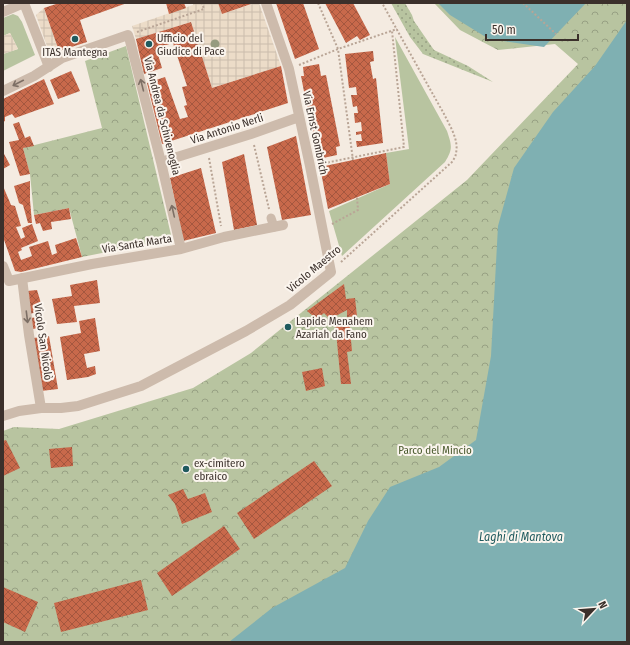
<svg xmlns="http://www.w3.org/2000/svg" width="630" height="645" font-family="'Fira Sans Condensed',sans-serif">
<defs>
<pattern id="grass-dots" width="8" height="8" patternUnits="userSpaceOnUse"><rect width="8" height="8" fill="#b8c4a0"/><path d="M2 2h.1M6 6h.1" fill="none" stroke="#97a083" stroke-width="1.8" stroke-linecap="round"/></pattern>
<pattern id="park-crowns" width="20" height="18" patternUnits="userSpaceOnUse"><rect width="20" height="18" fill="#b8c4a0"/><path d="M2 6a3 3 0 1 1 6 0M12 15a3 3 0 1 1 6 0" fill="none" stroke="#97a083"/></pattern>
<pattern id="plaza-grid" width="8" height="8" patternUnits="userSpaceOnUse"><rect width="8" height="8" fill="#ecdcc8"/><path d="M0 4h8M4 0v8" fill="none" stroke="#cbbdac"/></pattern>
<pattern id="building-cross-hatch" width="8" height="8" patternUnits="userSpaceOnUse"><rect width="8" height="8" fill="#c8694b"/><path d="M0 0l8 8M0 8l8-8" fill="none" stroke="#a4573f"/></pattern>
</defs>
<rect width="100%" height="100%" fill="#f4ebe1"/>
<path fill="url(#grass-dots)" d="M391 3H405L412 15 414 21 434 50 468 66 493 82 423 54 410 37Z"/>
<path fill="url(#park-crowns)" d="M434 3H627V642H3V431L14 427 59 429 193 388 251 353 467 180 578 64 555 44 498 50 460 30Z
M126 46 172 239 82 257 69 208 34 215 30 174 23 148 102 128 85 61Z"/>
<path fill="#b8c4a0" d="M13 14 18 16 22 22 35 55 3 71V54L18 49 10 33 3 36V18Z
M395 37 447 131C452 146 453 149 445 162L342 256 329 211 390 184 386 153 409 149Z"/>
<path fill="url(#plaza-grid)" d="M193 3H218L222 14 255 3H259L281 66 212 88 191 22 136 39 132 26 193 5Z
M44 8 59 51 48 49 36 15Z
M10 33 18 49 3 54V36Z"/>
<path fill="#7fb0b2" d="M438 3H586L544 47 489 39 450 15Z
M627 20V642H229L272 608 345 568 368 521 390 487 439 467 476 440 491 356 498 226 514 168 553 112 595 66Z"/>
<path fill="url(#building-cross-hatch)" d="M59 3H127L80 20 87 42 59 51 44 8Z
M166 3H184L186 8 169 14Z
M218 3H254L222 14Z
M276 3H303L319 49 295 59Z
M325 3H353L370 35 360 40 357 36 346 43Z
M191 22 212 88 281 66 288 103 162 144 147 83 165 77 180 119 188 117 184 106 187 105 182 87 187 86 173 43 156 48 162 68 144 74 136 39Z
M373 51 374 61 370 62 373 79 376 78 383 143 357 147 356 141H362L361 134 356 135V132L362 131 361 122 355 123 354 113H358L357 106 353 107 351 95H357L356 87 349 88 345 54Z
M319 64 321 76 326 75 340 146 336 147 337 155 323 158 321 148 315 149 301 76H304L303 67Z
M71 71 80 91 58 99 50 80Z
M44 79 54 104 15 118 12 114 5 117V121L3 122V99Z
M19 122 25 138 30 136 34 146 23 148 30 174 20 176 9 142 19 140 13 124Z
M296 136 311 215 282 220 267 147Z
M3 152 10 165 3 169Z
M386 153 390 184 328 209 320 167Z
M244 154 257 225 234 230 222 162Z
M201 168 216 233 183 241 170 178Z
M30 181V200L32 223H28L23 205 19 203 14 186Z
M3 186 11 205 15 206 21 226 16 227 21 239 25 237 22 228 32 224 38 241 21 248 22 250 18 252 21 260 32 256 29 247 48 241 52 255 57 253 55 245 76 238 82 257 21 272 15 271 3 237Z
M69 208 71 219 51 222 52 229 43 231 40 223 36 224 34 215Z
M97 280 100 303 74 306 77 322 57 324 52 299 72 296 70 285Z
M344 284 346 299 355 298 357 316 347 317V310L330 319 324 313 317 319 307 311Z
M37 290 43 310 30 314 27 291Z
M40 317 41 328 32 329 30 318Z
M95 318 100 351 84 354 87 368 95 366 96 374 88 377 67 380 60 337 81 333 79 321Z
M349 319 352 351 347 352 351 384H341L335 321Z
M49 336 58 389 41 391 33 338Z
M322 368 325 386 306 391 302 372Z
M6 440 20 468 3 476V441Z
M72 447 73 466 51 468 49 449Z
M314 461 332 486 254 539 237 513Z
M183 489 188 499 205 493 212 512 182 524 175 504 168 495Z
M224 526 240 549 172 596 157 573Z
M141 580 148 610 61 632 54 603Z
M3 587 38 602 25 632 3 622Z"/>
<g fill="none" stroke-linecap="round" stroke-linejoin="round">
<path stroke="#b9a596" stroke-width="2" stroke-dasharray="2 2" stroke-linecap="butt" d="M318 3 338 49 353 160
M523 3 556 34
M137 32 204 9 202 3
M299 65 338 49 397 29
M254 145 269 209
M209 158 221 226
M320 164 404 147 392 31
M332 224 358 210 357 197
M341 262 452 162C454 159 456 156 456 153 459 140 450 126 444 114L382 3"/>
<path stroke="#cdbbac" stroke-width="9" d="M271 218 274 227"/>
<path stroke="#cdbbac" stroke-width="10" d="M24 3 49 67
M3 12 24 3
M3 91 34 76 62 58 128 35 130 41 161 162 181 249
M161 162 251 134 299 117
M3 266 9 281 92 264 181 249 224 237 283 225
M22 278 29 335 41 408
M3 416 19 411 41 408H61L78 406 141 386 246 331 290 305 331 272 310 166 289 69 266 3"/>
</g>
<circle fill="#969b7f" cx="215" cy="44" r="4.5"/>
<defs><path id="oneway-shaft" d="M-6 0H5M1.5-3L5.5 0L1.5 3" fill="none" stroke-width="1.6" stroke-linecap="round" stroke-linejoin="round"/></defs>
<g stroke="#7d6f65">
<use href="#oneway-shaft" transform="translate(18 83) rotate(153)"/>
<use href="#oneway-shaft" transform="translate(142 85) rotate(-104)"/>
<use href="#oneway-shaft" transform="translate(173 211) rotate(-103)"/>
<use href="#oneway-shaft" transform="translate(27 317) rotate(83)"/>
</g>
<g fill="#1f5a5e" stroke="#fbf5ee" stroke-width="1.5">
<circle cx="75" cy="39" r="4"/>
<circle cx="149" cy="44" r="4"/>
<circle cx="288" cy="327" r="4"/>
<circle cx="186" cy="469" r="4"/>
</g>
<g text-anchor="middle" dominant-baseline="central" stroke-width="4" stroke-linejoin="round" paint-order="stroke">
<g font-size="11" fill="#3b302b" stroke="#fbf5ee" text-anchor="start">
<text x="157" y="38">Ufficio del<tspan x="157" dy="13">Giudice di Pace</tspan></text>
<text x="75" y="52" text-anchor="middle">ITAS Mantegna</text>
<text x="296" y="321">Lapide Menahem<tspan x="296" dy="13">Azariah da Fano</tspan></text>
<text x="194" y="463">ex-cimitero<tspan x="194" dy="13">ebraico</tspan></text>
</g>
<g font-size="11" fill="#3b302b" stroke="#fbf5ee">
<text transform="translate(162 116) rotate(76)">Via Andrea da Schivenoglia</text>
<text transform="translate(227 129) rotate(-18)">Via Antonio Nerli</text>
<text transform="translate(315 133) rotate(78)">Via Ernst Gombrich</text>
<text transform="translate(137 244) rotate(-9)">Via Santa Marta</text>
<text transform="translate(314 269) rotate(-40)">Vicolo Maestro</text>
<text transform="translate(43 342) rotate(82)">Vicolo San Nicolò</text>
</g>
<g font-size="11" fill="#4a5a2e" stroke="#fbf5ee">
<text x="435" y="450">Parco del Mincio</text>
</g>
<g font-size="12" font-style="italic" fill="#1f5a5e" stroke="#fbf5ee">
<text x="521" y="537">Laghi di Mantova</text>
</g>
</g>
<rect width="630" height="645" fill="none" stroke="#3b302b" stroke-width="8"/>
<g transform="translate(594 609) rotate(64)" stroke="#fbf5ee" stroke-width="3" paint-order="stroke">
<path d="M0-3L7 15L0 10L-7 15Z" fill="#3b302b"/>
<text y="-6" font-size="11" font-weight="bold" text-anchor="middle" fill="#3b302b">N</text>
</g>
<path d="M486 34v6h92v-6" fill="none" stroke="#3b302b" stroke-width="2"/>
<text x="492" y="34" font-size="12" fill="#3b302b" stroke="#fbf5ee" stroke-width="3" paint-order="stroke">50 m</text>
</svg>
